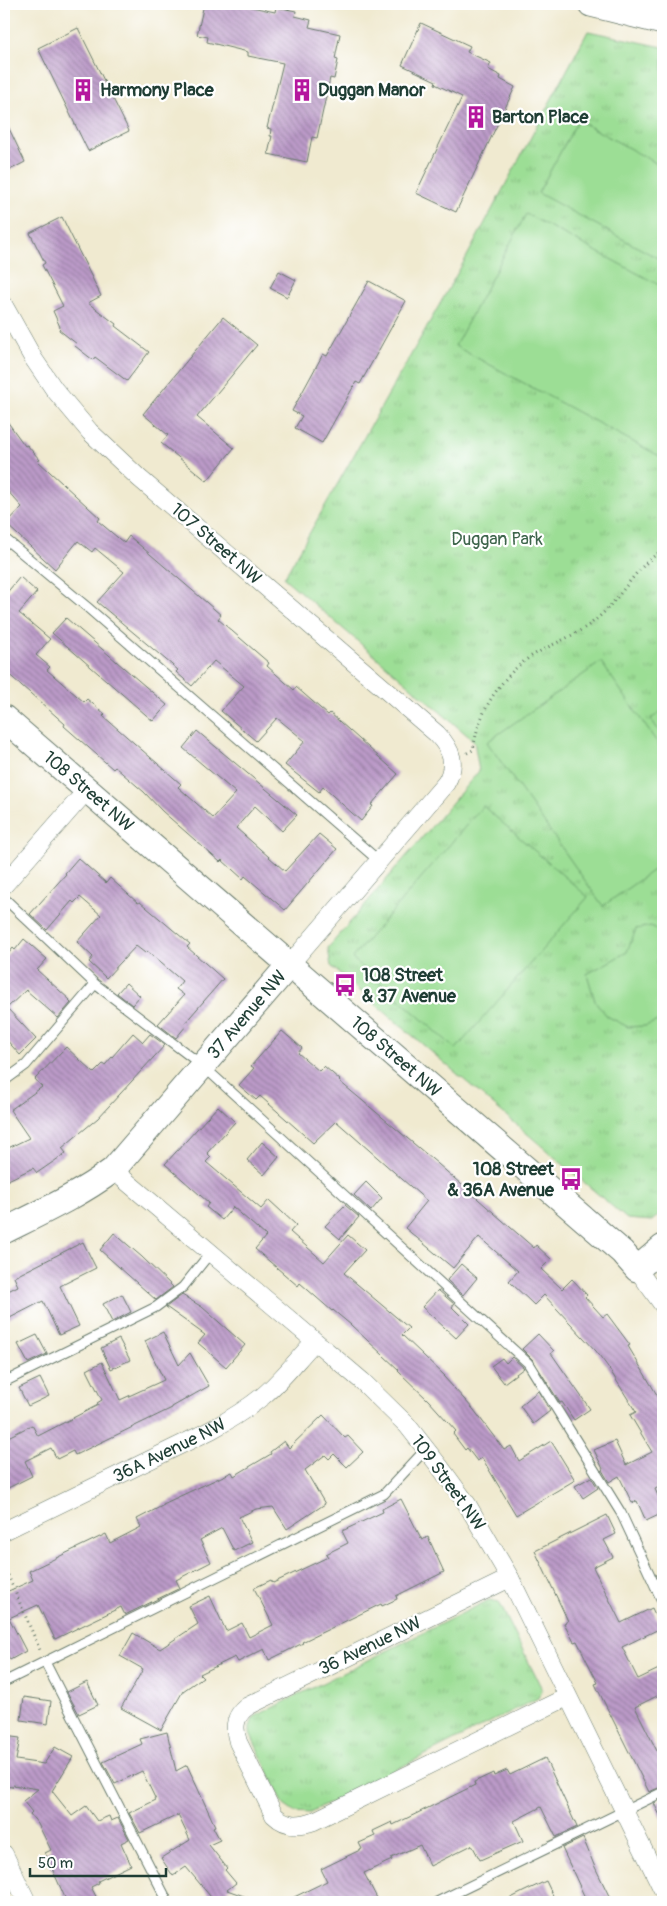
<svg xmlns="http://www.w3.org/2000/svg" width="667" height="1906" font-family="Pangolin,sans-serif">
<defs>
<pattern id="park-tufts" width="24" height="20" patternUnits="userSpaceOnUse" patternTransform="scale(1.25)"><rect width="24" height="20" fill="#9cde95"/><path d="M3 7l-1-3M5 7V3M7 7l1-3M15 17l-1-3M17 17v-4M19 17l1-3" fill="none" stroke="#86bf81"/></pattern>
<pattern id="building-back-hatch" width="6" height="6" patternUnits="userSpaceOnUse" patternTransform="scale(1.25)"><rect width="6" height="6" fill="#bb9ac8"/><path d="M-1 5l2 2M0 0l6 6M5-1l2 2" fill="none" stroke="#977fa3"/></pattern>
</defs>
<rect width="100%" height="100%" fill="#fff"/>
<filter id="ink" filterUnits="userSpaceOnUse"><feTurbulence type="fractalNoise" baseFrequency=".02" numOctaves="2"/><feDisplacementMap in="SourceGraphic" scale="10" xChannelSelector="R" yChannelSelector="G"/><feConvolveMatrix kernelMatrix="1 2 1 2 8 2 1 2 1" color-interpolation-filters="sRGB"/></filter>
<filter id="wash" filterUnits="userSpaceOnUse"><feTurbulence type="fractalNoise" baseFrequency=".0096" numOctaves="4" result="noise"/><feDisplacementMap in="SourceGraphic" scale="20" xChannelSelector="R" yChannelSelector="G"/><feGaussianBlur stdDeviation="1.12" result="paint"/><feColorMatrix in="noise" values="0 0 0 0 0 0 0 0 0 0 0 0 0 0 0 0 0 1.4 0 .05"/><feComposite in="paint" operator="in"/></filter>
<g filter="url(#wash)">
<rect width="100%" height="100%" fill="#f0ead0"/>
<path fill="url(#park-tufts)" stroke="#5e8e64" d="M588 31 663 47V1211L652 1221 627 1219 331 966 328 948 479 771 474 741 284 578 466 258Z
M489 1600 499 1602 542 1689 538 1698 310 1813 294 1812 284 1805 250 1733V1726L254 1717Z"/>
<path fill="#9cde95" stroke="#5e8e64" d="M578 120 663 167V261L538 193Z
M526 214 663 287V458L455 346Z
M601 662 663 751V863L603 906 487 742Z
M663 710V737L651 719Z
M483 806 588 897 456 1049 352 958Z
M651 926 662 934 657 963 663 974V1019L645 1026 628 1027 607 1016 595 1001 587 974 627 952 636 929Z"/>
<g id="blocks">
<path fill="url(#building-back-hatch)" d="M204 4H238L275 12 276 7 296 11 295 16 311 20 309 27 340 34 335 59 338 60 334 79 330 78 317 138 312 137 307 162 268 154 272 136H270L271 129 267 128 283 63 248 56V52L207 42 208 37 197 35Z
M421 23 470 46 467 52 491 63 488 69 501 76 500 79 515 87 456 212 416 193 462 97 435 84 436 81 402 65Z
M78 28 129 131 88 151 38 48Z
M4 118 25 162 4 173Z
M62 217 101 296 88 303 116 324 115 326 149 352 127 381 95 357 93 360 75 346 77 344 59 330 60 327 53 311 63 306 42 265 45 263 30 233Z
M279 271 296 280 287 297 270 288Z
M369 281 406 301 360 384 356 382 322 443 295 428 302 416 292 411 323 354 327 356Z
M223 317 257 345 197 417 234 448 207 481 161 443 168 435 143 414Z
M4 417 25 446 27 445 40 460 38 461 100 518 98 521 124 543 129 536 221 615 218 619 269 663 267 666 294 690 296 687 328 715 330 713 398 774 371 805 373 806 361 821 323 787 319 792 285 765 305 741 277 718 256 741 221 711 244 686 214 661 192 686 176 672 178 670 97 602 124 572 95 548 92 552 78 541 55 569 6 524 22 507 4 487Z
M20 577 37 592 19 613 50 639 36 655 50 667 47 670 84 702 87 699 105 714 103 716 181 784 178 787 213 818 236 793 183 748 197 731 297 815 282 831 255 806 236 828 285 871 319 834 337 849 285 910 245 876 243 879 222 860 220 862 162 811 144 792 115 767 113 769 64 726 65 724 4 670V596Z
M66 618 167 705 153 721 52 633Z
M78 858 106 883 110 878 138 903 140 902 172 929 190 944 187 947 223 979 184 1024 186 1026 176 1038 158 1024 184 995 176 989 182 981 147 951 145 953 136 946 106 978 89 962 93 957 77 942 101 915 80 897 74 903 72 901 47 930 30 914 66 874 65 873Z
M24 939 47 959 37 970 70 1000 69 1001 71 1003 58 1018 26 990 7 1008 36 1039 20 1055 4 1037V959L13 948 15 950Z
M126 983 140 996 132 1005 117 993Z
M282 1031 302 1048 298 1053 319 1071 324 1066 340 1080 339 1081 438 1164 534 1248 536 1245 551 1259 541 1269 562 1289 572 1279 587 1295 585 1297 603 1317 607 1314 630 1345 628 1346 663 1405V1485L655 1489 663 1507V1513L646 1521 637 1501 632 1503 619 1476 609 1482 602 1470 603 1469 594 1450 615 1441 626 1465 652 1452 630 1415 636 1412 608 1367 596 1351 544 1295 534 1305 509 1281 518 1271 479 1237 453 1268 405 1228 427 1201 336 1121 313 1143 260 1096 256 1100 239 1085 254 1068 251 1066Z
M133 1033 143 1042 150 1034 165 1045 98 1118 62 1148 66 1153 37 1173 33 1168 4 1182V1150L29 1138 10 1110 42 1087 35 1079 66 1047 94 1073 103 1064 105 1065Z
M218 1106 235 1122 207 1153 211 1157 206 1162 261 1209 269 1200 296 1225 290 1232 324 1262 348 1235 365 1250 344 1273 409 1328 402 1335 445 1376 444 1377 474 1410 504 1450 511 1446 519 1461 551 1441 575 1480 516 1515 482 1458 477 1461 467 1448 465 1450 453 1434 456 1431 429 1401 398 1371 399 1370 351 1325 333 1310 332 1311 300 1283 298 1286 255 1249 266 1236 233 1207 222 1220 206 1207 209 1203 165 1164Z
M262 1142 279 1157 264 1175 247 1160Z
M366 1182 382 1198 371 1211 354 1195Z
M345 1205 359 1217 340 1239 325 1226Z
M114 1233 142 1257 173 1287 156 1300 100 1250Z
M83 1242 96 1268 60 1286 79 1326 59 1335 43 1301 4 1321V1293L18 1286 14 1277Z
M461 1264 477 1278 463 1295 447 1280Z
M438 1290 454 1304 452 1307 469 1324 456 1338 422 1307Z
M122 1294 131 1312 112 1322 103 1304Z
M182 1295 202 1307 245 1345 226 1367 198 1343 205 1335 166 1307Z
M163 1332 179 1365 190 1353 209 1386 172 1407V1408L75 1455 73 1451 57 1459 51 1448 25 1461 32 1476 4 1490V1439L32 1425 38 1436 98 1405 97 1403 102 1400 87 1370 102 1362 120 1400 164 1380 145 1341Z
M538 1334 554 1351 551 1353 590 1409 574 1420 562 1402 560 1403 533 1360 522 1349Z
M37 1335 47 1354 28 1363 18 1344Z
M119 1339 130 1360 111 1369 101 1348Z
M512 1357 524 1368 504 1383 491 1366 502 1358 506 1363Z
M40 1378 49 1396 28 1406 19 1388Z
M538 1391 550 1411 533 1424 520 1406Z
M323 1415 345 1438 348 1436 363 1452 347 1467 334 1454 329 1459 325 1455 305 1470 325 1504 287 1529 273 1507 256 1509 239 1517 252 1542 234 1551 222 1528 200 1540 211 1562 176 1580 180 1588 125 1615 121 1607 55 1639 38 1605 9 1618 26 1651 10 1660 4 1648V1593L33 1580 29 1571 106 1534 110 1543 141 1527 137 1519 164 1505 163 1504 232 1472 234 1476 271 1454 270 1452 284 1441 289 1448Z
M591 1477 598 1488 583 1498 575 1486Z
M401 1499 422 1540 428 1537 444 1572 396 1596 397 1599 382 1606 381 1604 302 1642 303 1643 269 1660 264 1649 238 1662 235 1657 200 1674 203 1677 183 1691 161 1730 121 1708 143 1669 120 1656 133 1633 160 1649 198 1624 189 1606 210 1596 226 1631 242 1623 249 1637 273 1625 254 1588 271 1580 273 1583 328 1557 326 1554 348 1543 342 1531 383 1512 382 1509Z
M607 1515 616 1534 604 1540 613 1557 593 1567 621 1623 652 1608 661 1628 622 1647 638 1679 663 1667V1693L635 1707 663 1763V1786L649 1792 595 1684 598 1683 577 1641 574 1642 564 1623 568 1621 535 1551Z
M87 1682 98 1705 79 1714 67 1692Z
M24 1697 51 1701 48 1724 21 1720Z
M167 1732 176 1771 187 1765 215 1826 213 1827 220 1840 209 1845 227 1868 225 1870 236 1883 227 1890 255 1900V1902H215L186 1867 173 1876 161 1858 190 1840 178 1815 140 1833 129 1813 156 1800 142 1771 115 1784 103 1762 142 1744 140 1739Z
M4 1736 20 1738 16 1760 44 1764 55 1747 73 1757 52 1791 72 1816 86 1806 97 1821 109 1816 111 1821 118 1818 129 1839 121 1843 131 1865 98 1881 99 1883 91 1887 99 1902H67L45 1853 51 1850 38 1824 30 1814 32 1812 23 1801 38 1789 13 1785 12 1787 4 1786Z
M545 1758 577 1827 556 1837 541 1807 514 1821 523 1841 480 1860 472 1845 430 1866 420 1845 391 1858 392 1860 364 1873 379 1902H284L327 1881 321 1869 362 1849 359 1843 375 1836 373 1831 392 1822 393 1825 475 1785 474 1782 493 1773 494 1776 507 1770 510 1775Z
M663 1799V1822L654 1803Z
M583 1838 594 1865 612 1902H587L562 1848Z
M546 1881 556 1902H503L525 1891Z"/>
</g>
</g>
<g filter="url(#ink)">
<use href="#blocks" fill-opacity="0" stroke="#687a6b" stroke-width="1"/>
<g fill="none" stroke-linecap="round" stroke-linejoin="round">
<defs>
<path id="lane" d="M4 538 87 607 379 861
M4 898 95 984 203 1066 528 1363 621 1513 663 1603
M4 1081 26 1065 95 984
M4 1382 156 1307 183 1287 211 1252
M45 1662 168 1902
M4 1682 384 1494 426 1449
M437 1902 663 1792"/>
<g id="street">
<path d="M4 306 33 358 54 389 90 432 139 478 437 734C452 750 457 764 446 783L290 964"/>
<path d="M4 885 87 790"/>
<path d="M113 1170 362 1381 407 1425 440 1467 467 1504 510 1578 663 1890"/>
<path d="M637 1269 663 1305"/>
<path id="s1" d="M4 1531 211 1430C229 1420 247 1409 263 1396 282 1380 297 1360 314 1342"/>
<path d="M510 1578 248 1706C235 1715 233 1726 238 1742L274 1815C286 1827 300 1826 314 1821L567 1697"/>
<path d="M4 1854 27 1902"/>
</g>
<g id="secondary">
<path d="M591 4 663 22"/>
<path id="s2" d="M4 718 592 1226 622 1252 637 1269 663 1247"/>
<path id="s3" d="M4 1231C42 1212 79 1195 113 1170L290 964"/>
</g>
</defs>
<use href="#lane" stroke="#687a6b" stroke-width="11"/>
<use href="#street" stroke="#687a6b" stroke-width="19"/>
<use href="#secondary" stroke="#687a6b" stroke-width="27"/>
<path stroke="#687a6b" stroke-width="3" stroke-dasharray="1 4" stroke-linecap="butt" d="M467 753 473 750C475 739 477 728 482 717 491 694 512 667 535 654 556 642 582 633 600 616 623 595 636 566 663 550
M4 1566 40 1650"/>
<use href="#lane" stroke="#fff" stroke-width="9"/>
<use href="#street" stroke="#fff" stroke-width="18"/>
<use href="#secondary" stroke="#fff" stroke-width="25"/>
</g>
</g>
<defs>
<symbol id="building-bare" viewBox="-9 -9 18 18"><path d="M-4-6H4V6H1V3H-1V6H-4ZM-2.5-4.3h1.7v1.8h-1.7ZM.8-4.3h1.7v1.8H.8ZM-2.5-1h1.7V.8h-1.7ZM.8-1h1.7V.8H.8Z" fill="#b5179e" stroke="#fff" stroke-width="2.5" paint-order="stroke"/></symbol>
<symbol id="bus-bare" viewBox="-9 -9 18 18"><path d="M-5-6H5V4H4V6H2V4H-2V6H-4V4H-5ZM-3.5-4V0h7V-4ZM-3.5 1.2v1.5H-2V1.2ZM2 1.2v1.5H3.5V1.2Z" fill="#b5179e" stroke="#fff" stroke-width="2.5" paint-order="stroke"/></symbol>
</defs>
<g fill-rule="evenodd">
<use href="#building-bare" x="67" y="74" width="32" height="32"/>
<use href="#building-bare" x="286" y="74" width="32" height="32"/>
<use href="#building-bare" x="460" y="101" width="32" height="32"/>
<use href="#bus-bare" x="329" y="969" width="32" height="32"/>
<use href="#bus-bare" x="555" y="1163" width="32" height="32"/>
</g>
<g text-anchor="middle" dominant-baseline="central" stroke-width="4.5" stroke-linejoin="round" paint-order="stroke">
<g font-size="18" font-weight="bold" fill="#1f3d34" stroke="#fff" text-anchor="start">
<text x="100" y="90">Harmony Place</text>
<text x="318" y="90">Duggan Manor</text>
<text x="492" y="117">Barton Place</text>
<text x="362" y="975">108 Street<tspan x="362" dy="21">&amp; 37 Avenue</tspan></text>
<text x="554" y="1169" text-anchor="end">108 Street<tspan x="554" dy="21">&amp; 36A Avenue</tspan></text>
</g>
<g font-size="18" fill="#3e654c" stroke="#fff">
<text x="497" y="539">Duggan Park</text>
</g>
<g font-size="18" fill="#1f3d34" stroke="#fff">
<text transform="translate(216 544) rotate(41)">107 Street NW</text>
<text stroke="none"><textPath href="#s2" startOffset="112">108 Street NW</textPath></text>
<text stroke="none"><textPath href="#s3" startOffset="330">37 Avenue NW</textPath></text>
<text stroke="none"><textPath href="#s2" startOffset="518">108 Street NW</textPath></text>
<text stroke="none"><textPath href="#s1" startOffset="184">36A Avenue NW</textPath></text>
<text transform="translate(448 1483) rotate(54)">109 Street NW</text>
<text transform="translate(370 1646) rotate(-26)">36 Avenue NW</text>
</g>
</g>
<rect width="667" height="1906" fill="none" stroke="#fff" stroke-width="20"/>
<path d="M30 1868v8h136v-8" fill="none" stroke="#1f3d34" stroke-width="2.5"/>
<text x="38" y="1868" font-size="15" fill="#1f3d34" stroke="#ffffff" stroke-width="4" paint-order="stroke">50 m</text>
</svg>
